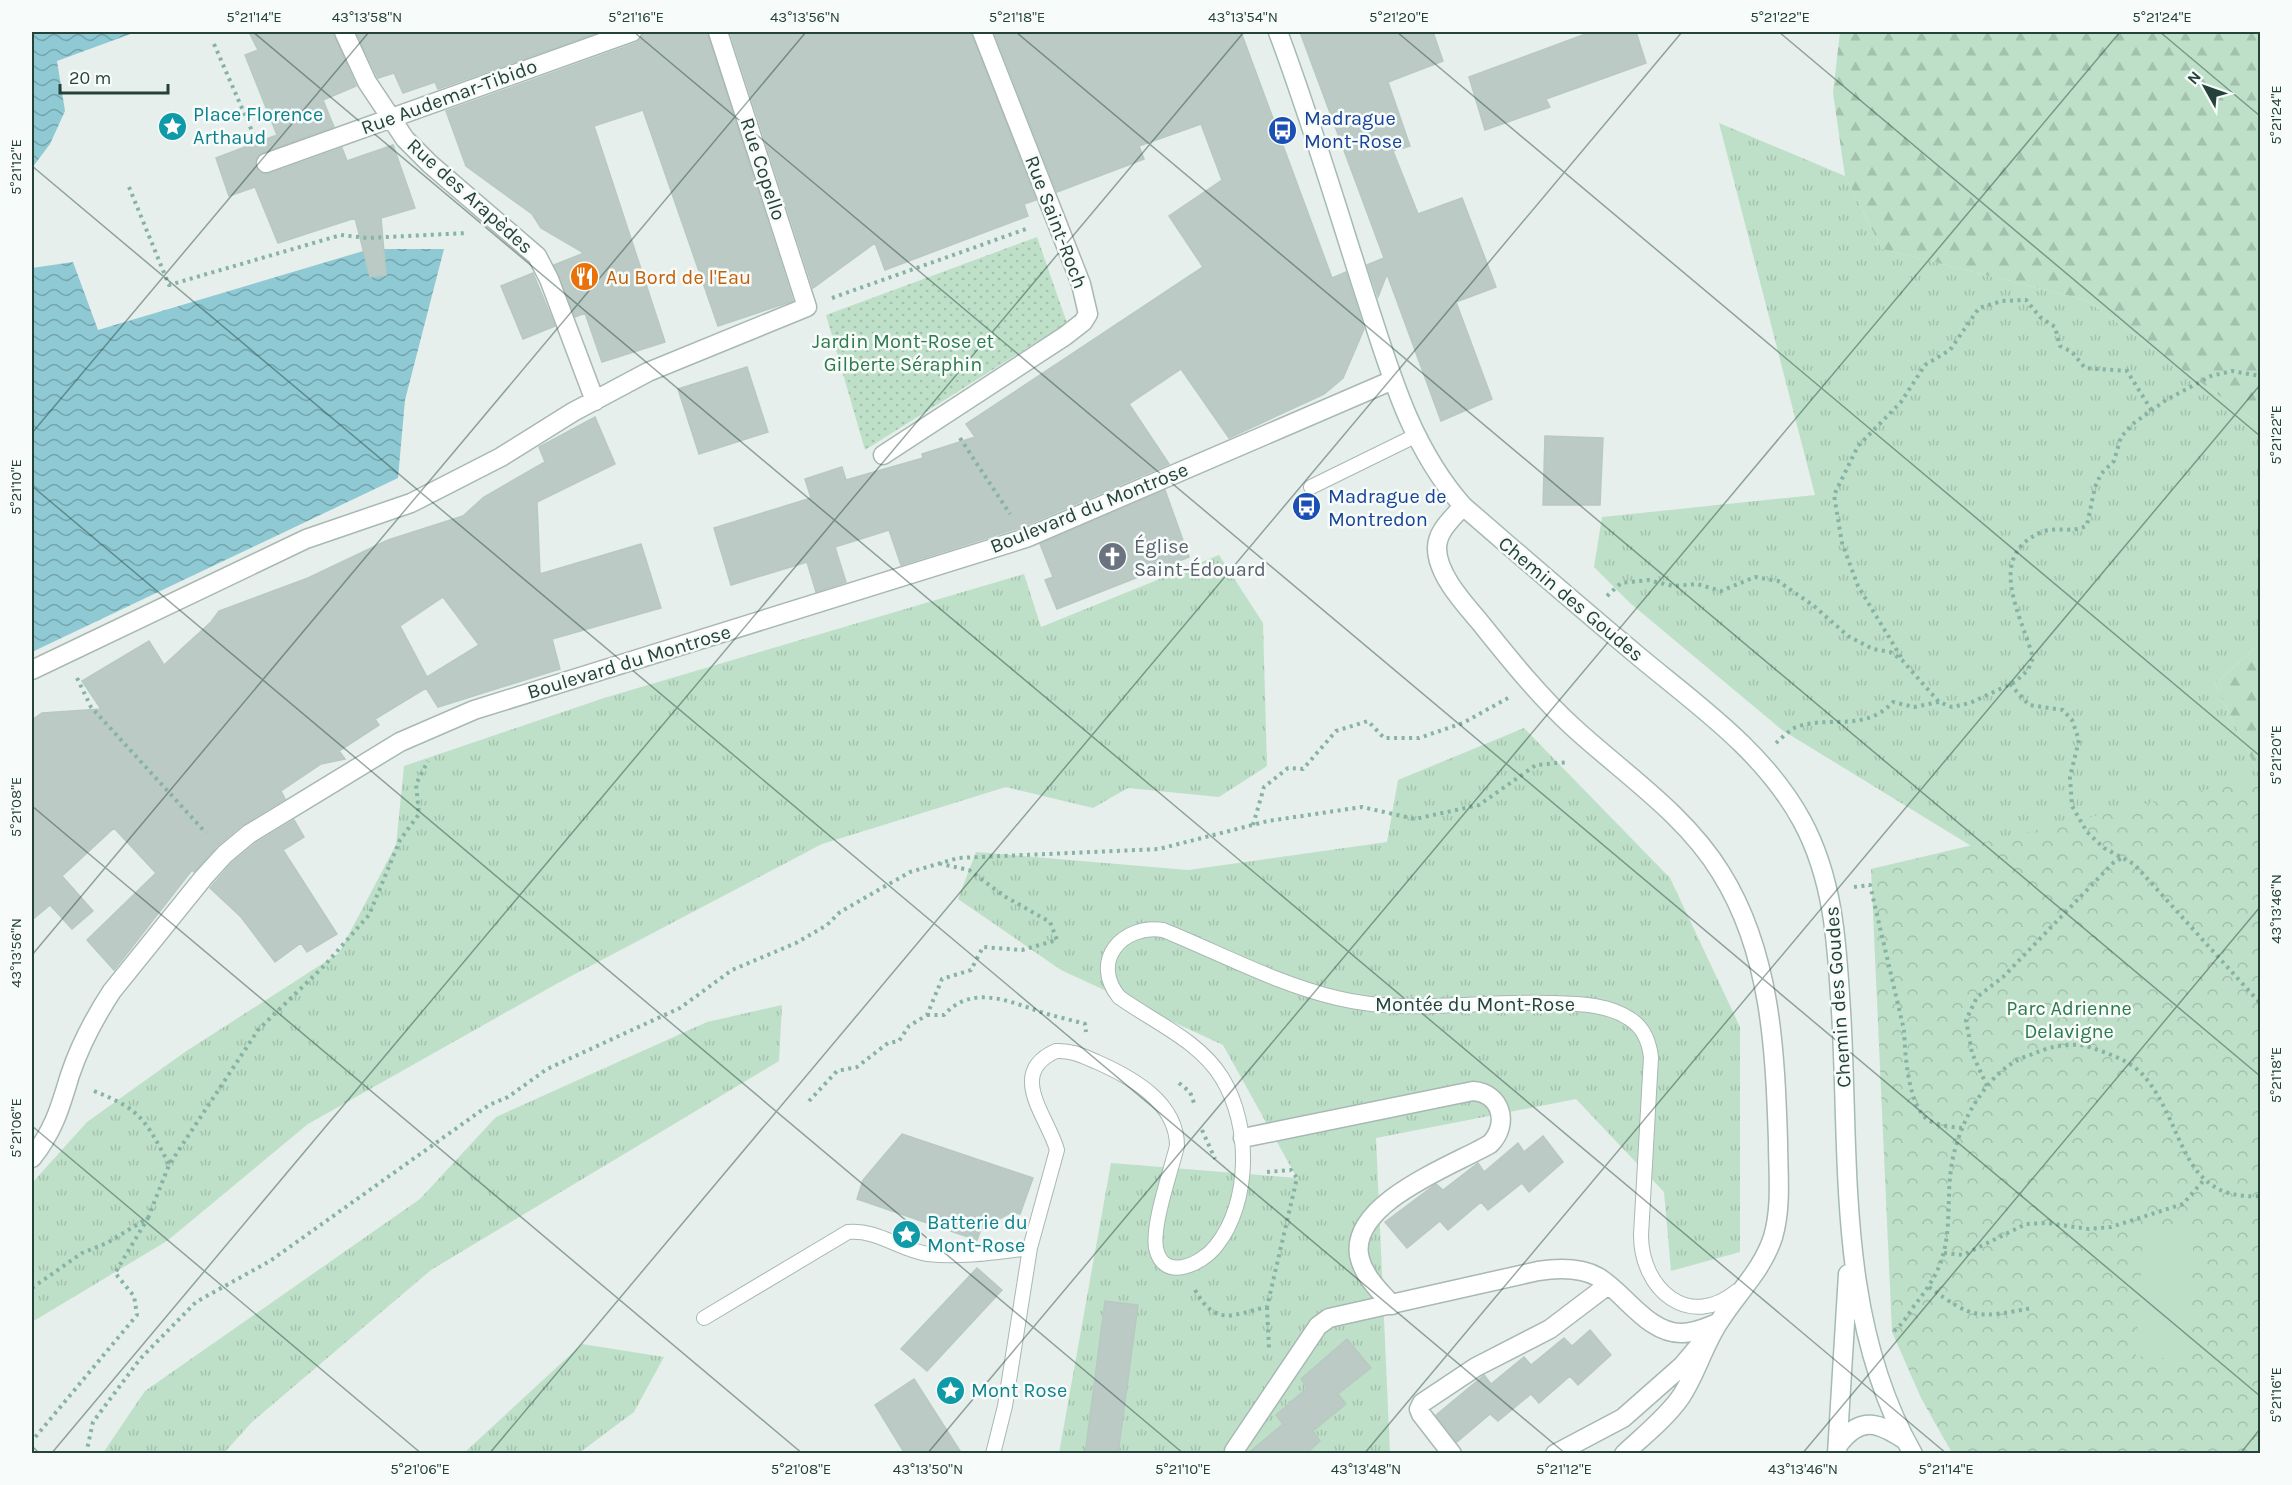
<svg xmlns="http://www.w3.org/2000/svg" width="2292" height="1485" font-family="Karla,sans-serif">
<defs>
<pattern id="grass-tufts" width="24" height="20" patternUnits="userSpaceOnUse" patternTransform="scale(1.5)"><rect width="24" height="20" fill="#bfe0c8"/><path d="M3 7l-1-3M5 7V3M7 7l1-3M15 17l-1-3M17 17v-4M19 17l1-3" fill="none" stroke="#a4c1ad"/></pattern>
<pattern id="forest-firs" width="22" height="20" patternUnits="userSpaceOnUse" patternTransform="scale(1.5)"><rect width="22" height="20" fill="#bfe0c8"/><path d="M5 1l3.5 6h-7zM16 11l3.5 6h-7z" fill="#a4c1ad"/></pattern>
<pattern id="park-crowns" width="20" height="18" patternUnits="userSpaceOnUse" patternTransform="scale(1.5)"><rect width="20" height="18" fill="#bfe0c8"/><path d="M2 6a3 3 0 1 1 6 0M12 15a3 3 0 1 1 6 0" fill="none" stroke="#a4c1ad"/></pattern>
<pattern id="garden-dots" width="8" height="8" patternUnits="userSpaceOnUse" patternTransform="scale(1.5)"><rect width="8" height="8" fill="#bfe0c8"/><path d="M2 2h.1M6 6h.1" fill="none" stroke="#a4c1ad" stroke-width="1.8" stroke-linecap="round"/></pattern>
<pattern id="water-waves" width="16" height="10" patternUnits="userSpaceOnUse" patternTransform="scale(1.5)"><rect width="16" height="10" fill="#8ec9d4"/><path d="M0 5q4-4 8 0t8 0" fill="none" stroke="#74a5ad"/></pattern>
</defs>
<rect width="100%" height="100%" fill="#e6efeb"/>
<path fill="url(#grass-tufts)" d="M1719 123 1845 176 1882 249 2086 300 2260 425V643L2215 684 2260 777V1453L2141 950 1782 730 1630 603 1594 567 1602 517 1815 495Z
M1219 555 1263 623 1267 766 1219 797 1128 788 1093 808 1006 787 822 844 558 983 308 1124 167 1241 32 1322V1183L87 1122 185 1052 339 953 396 845 404 766 604 698 1024 574 1041 627Z
M1524 728 1670 878 1740 1027V1252L1671 1271 1664 1192 1576 1099 1376 1138 1390 1453H1059L1111 1163 1297 1178 1223 1045 1061 970 958 899 976 852 1188 870 1387 842 1398 780Z
M782 1005 779 1061 431 1270 252 1422 224 1453H103L145 1391 420 1199 496 1117 707 1022Z
M582 1344 664 1357 634 1412 579 1453H464Z"/>
<path fill="url(#forest-firs)" d="M1840 32H2260V425L2086 300 1882 249 1845 176 1833 93Z
M2260 643V777L2215 684Z"/>
<path fill="url(#park-crowns)" d="M2260 777V1453H1952L1921 1398 1892 1332 1871 869Z"/>
<path fill="url(#garden-dots)" d="M1037 237 1067 323 865 450 826 315Z"/>
<path fill="#bfe0c8" d="M2144 1224 2185 1227 2193 1249 2187 1360 2136 1356Z"/>
<path fill="url(#water-waves)" d="M32 32H136L57 61 65 111 50 144 32 168Z
M370 249H444L405 400 398 478 32 652V268L73 262 98 330Z"/>
<path fill="#bbcac4" stroke="#b8c9c2" stroke-width="1.5" fill-rule="evenodd" d="M249 32H333L356 86 323 100 334 127 262 153 255 160V166L259 172 269 174 342 148 347 161 393 145 415 208 381 218 386 275 370 277 355 218 278 243 255 187 229 196 216 158 277 135 245 55 258 50Z
M356 32H600L438 89 435 82 403 93 394 73 378 78Z
M643 32H707L793 301 718 326 643 110 594 126 665 342 602 362 585 313 575 317 554 265 584 253 541 228 532 214 466 166 446 111 636 43 641 39Z
M730 32H971L1036 200 1024 204 1028 216 885 270 875 243 813 288Z
M994 32H1241L1332 278 1346 272 1364 329 1343 378 1324 394 1229 438 1181 369 1129 404 1169 464 1022 527 901 565 889 530 835 547 846 582 816 592 807 562 731 585 714 528 811 498 805 479 842 467 846 480 923 458 922 454 975 437 966 424 1203 267 1169 216 1222 180 1201 124 1139 146 1144 159 1057 192Z
M1300 32H1433L1443 61 1388 82 1410 146 1393 151 1418 214 1462 198 1496 287 1456 302 1492 399 1441 421 1387 274 1378 297 1367 265 1384 258Z
M1591 32H1636L1646 63 1546 99 1550 107 1485 130 1469 77Z
M533 273 555 326 523 339 501 286Z
M747 367 768 432 699 454 678 389Z
M595 417 615 464 537 502 540 574 641 544 661 608 552 639 560 669 438 707 426 688 375 719 379 725 339 751 345 759 321 764 281 791 285 799 242 825 217 846 194 872 192 870 114 970 87 940 156 873 114 828 62 876 93 911 72 929 50 905 32 920V720L42 713 101 709 82 681 149 641 164 665 211 622 219 611 308 578 388 540 463 516 484 497 545 462 539 447ZM443 597 479 645 427 677 400 626Z
M1545 436 1603 438 1600 505H1543Z
M1165 490 1189 557 1057 609 1045 580 1053 577 1040 544Z
M294 820 304 837 283 850 337 934 307 952 301 943 275 962 241 917 210 888 233 862 256 843Z
M902 1134 1033 1178 1020 1214 1012 1212 981 1229 977 1240 857 1199 863 1180Z
M1543 1136 1563 1162 1529 1192 1522 1183 1488 1210 1481 1202 1448 1230 1440 1221 1407 1248 1385 1222 1436 1184 1443 1190 1478 1163 1484 1172 1518 1143 1524 1152Z
M977 1268 1002 1290 927 1371 901 1349Z
M1105 1301 1138 1305 1118 1454H1085Z
M1590 1330 1611 1355 1578 1385 1570 1376 1539 1403 1531 1394 1498 1421 1490 1414 1457 1442 1436 1415 1482 1377 1484 1375 1491 1384 1524 1357 1531 1365 1564 1338 1572 1346Z
M1347 1339 1371 1368 1338 1394 1346 1404 1313 1431 1320 1441 1306 1454H1247L1283 1424 1276 1415 1307 1388 1301 1379Z
M914 1379 962 1454H905L875 1405Z"/>
<g fill="none" stroke-linecap="round" stroke-linejoin="round">
<defs>
<path id="lane" d="M1311 487 1415 436
M704 1318 848 1232C877 1229 900 1250 928 1254 961 1258 997 1252 1030 1248L1057 1150C1048 1117 1006 1073 1056 1051 1071 1050 1083 1056 1097 1062 1131 1077 1177 1102 1177 1146 1171 1171 1152 1224 1156 1248 1163 1283 1202 1264 1216 1246 1251 1202 1251 1125 1222 1078 1200 1041 1152 1021 1119 997 1090 961 1122 924 1163 930 1220 953 1277 984 1337 998 1405 1015 1481 1000 1550 1003 1577 1004 1606 1003 1630 1019 1643 1027 1649 1041 1651 1057L1641 1235C1641 1289 1689 1331 1737 1291
M993 1454 1005 1406 1030 1248"/>
<path id="street" d="M344 32 367 82 405 139 430 164 537 256 549 279 595 401
M266 163 632 32
M883 455 1065 336 1083 322 1088 314 1081 284 982 32
M1463 506C1452 519 1437 531 1437 548 1437 574 1463 602 1479 621 1508 657 1538 695 1573 727 1623 773 1685 814 1721 873 1771 953 1775 1050 1778 1141 1778 1173 1782 1206 1773 1237 1762 1271 1737 1293 1719 1322 1703 1346 1696 1375 1680 1398 1665 1419 1643 1436 1624 1454
M32 670 306 539 411 503 501 457 573 412 648 372 807 307 718 32
M1243 1138 1473 1091C1501 1093 1510 1124 1490 1144 1454 1165 1351 1202 1359 1255 1363 1276 1379 1290 1392 1305
M32 1158C54 1130 60 1108 70 1075 80 1045 95 1017 112 991L204 877 225 854 249 834 400 742 474 710 1026 538 1393 380
M1234 1451 1318 1326 1329 1318 1538 1271C1558 1268 1580 1267 1598 1277 1625 1293 1648 1334 1682 1333 1695 1333 1707 1327 1718 1323
M1452 1454 1421 1414 1419 1409 1422 1403 1476 1367 1550 1329 1608 1285
M1555 1454 1623 1418 1682 1366 1698 1347"/>
<path id="secondary" d="M1278 32C1310 117 1336 205 1364 292 1389 368 1409 445 1463 506 1521 556 1578 606 1637 655 1697 705 1764 751 1802 821 1834 880 1837 945 1841 1011 1850 1160 1836 1319 1913 1454
M1839 1444C1861 1415 1879 1423 1905 1440
M1837 1454 1848 1274"/>
</defs>
<use href="#lane" stroke="#a8b8b2" stroke-width="16"/>
<use href="#street" stroke="#a8b8b2" stroke-width="21"/>
<use href="#secondary" stroke="#a4bbb3" stroke-width="21"/>
<path stroke="#86b3a5" stroke-width="4" stroke-dasharray="3 4.5" stroke-linecap="butt" d="M214 44 255 138
M129 187 169 285 341 235 367 238 468 233
M832 298 1029 228
M960 438 1010 514
M1607 596 1621 583 1648 580 1673 586 1697 584 1721 591 1755 577 1778 581 1814 606 1848 636 1873 649 1890 652 1902 660 1939 702 1952 707 1970 703 2015 682 2028 670 2033 658C2022 616 1984 556 2042 532 2056 526 2074 534 2087 525L2095 487 2101 474 2114 461 2121 437 2134 423 2166 400 2211 376 2232 371 2260 376
M1901 657 1858 586 1842 543 1834 495 1858 446 1901 402 1925 365 1950 350 1979 308 2002 301 2026 300 2040 317 2055 327 2060 346 2072 352 2085 368 2127 371 2152 411
M77 678 91 707 206 833
M2010 684 2029 705 2063 710 2072 720 2079 740 2070 777 2072 806 2087 832 2104 848 2134 864 2260 1003
M1776 743C1783 737 1791 728 1799 726 1832 716 1865 732 1893 702L1914 707 1939 702
M1253 825 1264 787 1288 768 1303 769 1336 731 1368 721 1384 738H1419L1463 723 1508 698
M1854 887 1870 885 1904 1030C1905 1054 1908 1109 1930 1121 1940 1126 1952 1127 1962 1128
M927 1015H944C970 986 1004 999 1035 1010 1051 1016 1069 1019 1085 1024L1086 1032
M1179 1083 1190 1092 1194 1103
M1987 1086 1972 1053 1966 1020 1977 997 2003 977 2114 862 2124 857
M94 1091C142 1110 145 1120 169 1164
M809 1101 837 1071 857 1067 888 1043 899 1041 909 1026 927 1015 942 979 971 970 983 947 1022 950 1057 940 1050 922 1004 896 969 870 941 864
M1202 1130 1215 1159
M148 1218 169 1165 258 1030 324 966 369 915 400 840 419 814 416 784 428 761
M1944 1253 1963 1255 2026 1224 2047 1223 2089 1229 2111 1227 2183 1204 2203 1181
M1929 1287C1974 1320 1978 1318 2032 1308
M32 1288 82 1253 107 1243 148 1218 115 1273 134 1296 137 1315 32 1441
M1195 1290C1216 1327 1231 1315 1267 1307L1297 1178 1291 1170 1267 1172
M1267 1307 1269 1349
M1894 1331C1902 1325 1908 1315 1914 1306 1926 1291 1938 1274 1943 1255 1951 1227 1947 1197 1951 1169 1956 1130 1980 1083 2014 1062 2020 1058 2028 1056 2035 1053 2052 1046 2074 1041 2092 1048 2110 1054 2131 1061 2144 1076 2186 1125 2179 1201 2260 1196
M86 1454 93 1422 140 1359 196 1302 270 1261 489 1105 508 1097 547 1069 680 1008 732 970 796 943 827 925 840 912 910 872 958 858 1159 849 1268 821 1362 807 1415 819 1479 805 1536 765 1569 762"/>
<use href="#lane" stroke="#fff" stroke-width="14"/>
<use href="#street" stroke="#fff" stroke-width="18"/>
<use href="#secondary" stroke="#fff" stroke-width="18"/>
</g>
<path fill="none" stroke="#24423a" stroke-width="1.5" stroke-opacity="0.45" d="M253 32 1947 1454M634 32 2260 1396M1016 32 2260 1076M1397 32 2260 756M1779 32 2260 436M2160 32 2260 116M32 166 1566 1454M32 433 369 32M32 486 1184 1454M32 806 803 1454M32 955 806 32M32 1126 422 1454M32 1446 40 1454M51 1454 1244 32M489 1454 1682 32M927 1454 2120 32M1364 1454 2260 385M1802 1454 2260 907M2240 1454 2260 1429"/>
<defs>
<symbol id="sight-disc" viewBox="-11 -11 22 22"><circle r="9.5" fill="#0f9aa8" stroke="#f7fbf9"/><path d="M0-6L1.8-2.2L6-1.7L2.9 1.2L3.7 5.4L0 3.3L-3.7 5.4L-2.9 1.2L-6-1.7L-1.8-2.2Z" fill="#fff"/></symbol>
<symbol id="bus-disc" viewBox="-11 -11 22 22"><circle r="9.5" fill="#1a4fb4" stroke="#f7fbf9"/><path d="M-5-6H5V4H4V6H2V4H-2V6H-4V4H-5ZM-3.5-4V0h7V-4ZM-3.5 1.2v1.5H-2V1.2ZM2 1.2v1.5H3.5V1.2Z" fill="#fff"/></symbol>
<symbol id="restaurant-disc" viewBox="-11 -11 22 22"><circle r="9.5" fill="#e8710a" stroke="#f7fbf9"/><path d="M-5-6h1v4h1v-4h1v4h1v-4h1v5L-1.5 .5V6h-2V.5L-5-1ZM5-6V6H3V1.5H1.5Q1.5-4 5-6Z" fill="#fff"/></symbol>
<symbol id="church-disc" viewBox="-11 -11 22 22"><circle r="9.5" fill="#6b7280" stroke="#f7fbf9"/><path d="M-1.2-6h2.4v3.5h3.3v2.4h-3.3V6h-2.4V-.1h-3.3v-2.4h3.3Z" fill="#fff"/></symbol>
</defs>
<g fill-rule="evenodd">
<use href="#sight-disc" x="156" y="110" width="33" height="33"/>
<use href="#bus-disc" x="1266" y="114" width="33" height="33"/>
<use href="#restaurant-disc" x="568" y="260" width="33" height="33"/>
<use href="#bus-disc" x="1290" y="490" width="33" height="33"/>
<use href="#church-disc" x="1096" y="540" width="33" height="33"/>
<use href="#sight-disc" x="890" y="1218" width="33" height="33"/>
<use href="#sight-disc" x="934" y="1374" width="33" height="33"/>
</g>
<g text-anchor="middle" dominant-baseline="central" stroke-width="5" stroke-linejoin="round" paint-order="stroke">
<g font-size="20" fill="#24423a" stroke="#f7fbf9">
<text transform="translate(449 97) rotate(-20)">Rue Audemar-Tibido</text>
<text transform="translate(763 169) rotate(72)">Rue Copello</text>
<text transform="translate(470 196) rotate(42)">Rue des Arapèdes</text>
<text transform="translate(1056 222) rotate(69)">Rue Saint-Roch</text>
<text transform="translate(1089 508) rotate(-22)">Boulevard du Montrose</text>
<text transform="translate(1571 599) rotate(40)">Chemin des Goudes</text>
<text transform="translate(629 662) rotate(-17)">Boulevard du Montrose</text>
<text transform="translate(1838 997) rotate(-94)">Chemin des Goudes</text>
<text x="1475" y="1004">Montée du Mont-Rose</text>
</g>
<g font-size="20" fill="#0d838f" stroke="#f7fbf9" text-anchor="start">
<text x="193" y="114">Place Florence<tspan x="193" dy="23">Arthaud</tspan></text>
<text x="927" y="1222">Batterie du<tspan x="927" dy="23">Mont-Rose</tspan></text>
<text x="971" y="1390">Mont Rose</text>
</g>
<g font-size="20" fill="#164399" stroke="#f7fbf9" text-anchor="start">
<text x="1304" y="118">Madrague<tspan x="1304" dy="23">Mont-Rose</tspan></text>
<text x="1328" y="496">Madrague de<tspan x="1328" dy="23">Montredon</tspan></text>
</g>
<g font-size="20" fill="#c56008" stroke="#f7fbf9" text-anchor="start">
<text x="606" y="277">Au Bord de l'Eau</text>
</g>
<g font-size="20" fill="#2d7a4b" stroke="#f7fbf9">
<text x="903" y="341">Jardin Mont-Rose et<tspan x="903" dy="23">Gilberte Séraphin</tspan></text>
<text x="2069" y="1008">Parc Adrienne<tspan x="2069" dy="23">Delavigne</tspan></text>
</g>
<g font-size="20" fill="#5b616d" stroke="#f7fbf9" text-anchor="start">
<text x="1134" y="546">Église<tspan x="1134" dy="23">Saint-Édouard</tspan></text>
</g>
</g>
<rect width="2292" height="1485" fill="none" stroke="#f7fbf9" stroke-width="66"/>
<g transform="translate(2205 87) rotate(310)" stroke="#f7fbf9" stroke-width="4.5" paint-order="stroke">
<path d="M0-4.5L10 22L0 15L-10 22Z" fill="#24423a"/>
<text y="-9" font-size="16" font-weight="bold" text-anchor="middle" fill="#24423a">N</text>
</g>
<path d="M60 84v9h108v-9" fill="none" stroke="#24423a" stroke-width="3"/>
<text x="69" y="84" font-size="18" fill="#24423a" stroke="#f7fbf9" stroke-width="4.5" paint-order="stroke">20 m</text>
<rect x="33" y="33" width="2226" height="1419" fill="none" stroke="#24423a" stroke-width="2"/>
<g font-size="15" text-anchor="middle" fill="#24423a">
<text x="254" y="22">5°21'14"E</text>
<text x="367" y="22">43°13'58"N</text>
<text x="636" y="22">5°21'16"E</text>
<text x="805" y="22">43°13'56"N</text>
<text x="1017" y="22">5°21'18"E</text>
<text x="1243" y="22">43°13'54"N</text>
<text x="1399" y="22">5°21'20"E</text>
<text x="1780" y="22">5°21'22"E</text>
<text x="2162" y="22">5°21'24"E</text>
<text transform="translate(2276 115) rotate(-90)" y="5">5°21'24"E</text>
<text transform="translate(16 167) rotate(-90)" y="5">5°21'12"E</text>
<text transform="translate(2276 435) rotate(-90)" y="5">5°21'22"E</text>
<text transform="translate(16 487) rotate(-90)" y="5">5°21'10"E</text>
<text transform="translate(2276 755) rotate(-90)" y="5">5°21'20"E</text>
<text transform="translate(16 807) rotate(-90)" y="5">5°21'08"E</text>
<text transform="translate(2276 909) rotate(-90)" y="5">43°13'46"N</text>
<text transform="translate(16 953) rotate(-90)" y="5">43°13'56"N</text>
<text transform="translate(2276 1075) rotate(-90)" y="5">5°21'18"E</text>
<text transform="translate(16 1128) rotate(-90)" y="5">5°21'06"E</text>
<text transform="translate(2276 1395) rotate(-90)" y="5">5°21'16"E</text>
<text x="420" y="1474">5°21'06"E</text>
<text x="801" y="1474">5°21'08"E</text>
<text x="928" y="1474">43°13'50"N</text>
<text x="1183" y="1474">5°21'10"E</text>
<text x="1366" y="1474">43°13'48"N</text>
<text x="1564" y="1474">5°21'12"E</text>
<text x="1803" y="1474">43°13'46"N</text>
<text x="1946" y="1474">5°21'14"E</text>
</g>
</svg>
